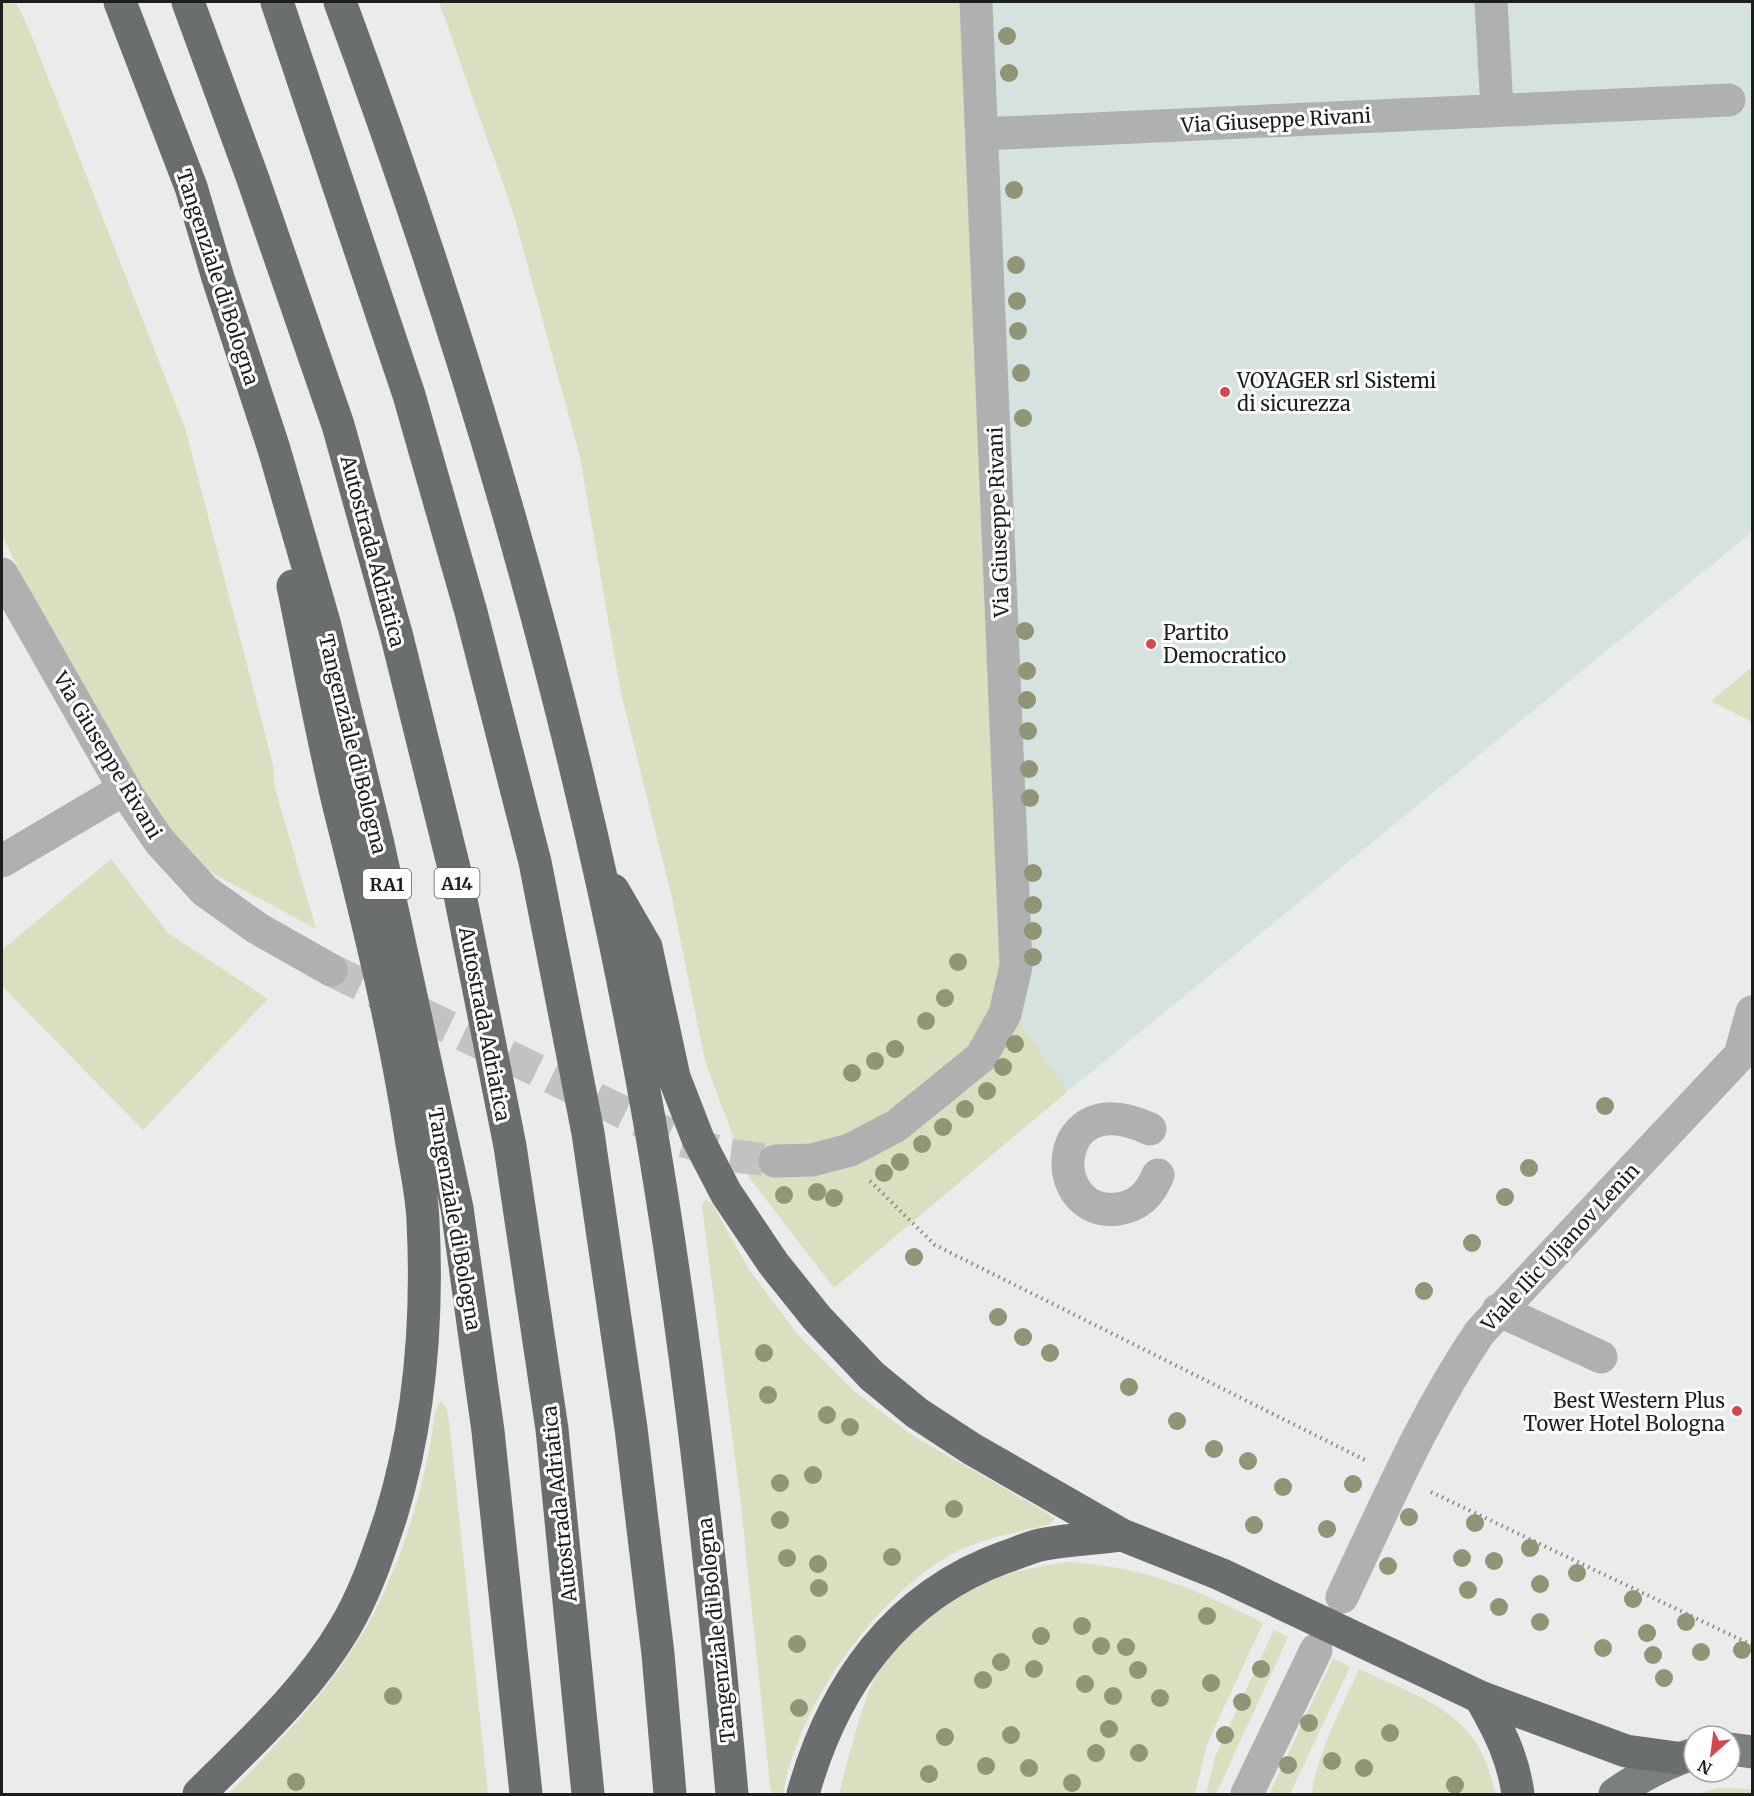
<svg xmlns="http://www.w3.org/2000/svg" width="1754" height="1796" font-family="Merriweather,serif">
<rect width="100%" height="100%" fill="#e9eceb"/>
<path fill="#d6e2df" d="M975 2H1752V532L1068 1091 1003 997Z"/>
<path fill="#dadfc0" d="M2 2H16L31 34 185 428 273 764 275 788 316 929 201 867 156 813 113 750 2 536Z
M439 2H975L1003 997 1068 1091 834 1288 748 1176 705 1061 672 898 620 688 580 457 513 212Z
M1752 667V722L1711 701Z
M111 859 168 933 268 999 143 1130 2 986V950Z
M705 1199 713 1205 750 1271 799 1336 854 1391 913 1436 1044 1511 1055 1519 1048 1525C1018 1532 983 1538 956 1552 877 1593 797 1707 783 1794H772L770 1785 740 1496 702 1207Z
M440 1401 447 1408 451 1439 488 1794H228C280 1742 333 1687 369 1622 403 1560 426 1483 435 1413Z
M1067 1562C1146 1567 1193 1588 1263 1623L1207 1744 1195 1794H839C849 1758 857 1719 872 1684 889 1646 945 1600 983 1583 1010 1572 1039 1566 1067 1562Z
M1274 1630 1288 1637 1216 1794H1206L1215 1757Z
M1333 1658 1350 1667 1290 1794H1269Z
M1359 1669C1426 1700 1481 1713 1495 1794H1312C1315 1758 1344 1703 1359 1669Z
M1719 1788 1752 1789V1794H1695Z"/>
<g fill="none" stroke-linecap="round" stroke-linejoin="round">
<path stroke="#c0c3c2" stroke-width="33" stroke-dasharray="33 16" stroke-linecap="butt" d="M331 970 678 1139 728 1155 775 1161"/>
<path stroke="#848686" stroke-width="4" stroke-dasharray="1.5 4.5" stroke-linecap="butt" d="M870 1181 935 1245 1367 1461
M1431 1492 1752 1645"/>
<path stroke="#afb1b1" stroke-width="33" d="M1491 2 1497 109
M982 134 1729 100
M2 574 129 797 160 842 205 891 257 928 331 970
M2 861 124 789
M1150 1129C1050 1081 1044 1218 1118 1209 1139 1206 1150 1194 1158 1175
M775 1161 812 1160 850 1150 896 1126 981 1057 1005 1014 1016 966 976 2
M1498 1310 1601 1357
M1342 1597C1385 1507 1424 1414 1480 1332L1740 1055 1752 1012
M1247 1794 1316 1650"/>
<path stroke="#7c7f80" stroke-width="33" d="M1730 1749 1752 1752
M1615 1794C1639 1777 1666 1762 1694 1754"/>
<path stroke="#6a6e6e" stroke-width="33" d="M120 2 191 187 218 278 274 449 324 622 378 844 457 1208 488 1431 526 1794
M188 2 253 179 338 425 397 637 457 880 510 1146 552 1429 588 1794
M277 2 409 395 471 612 535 862 588 1133 631 1428 658 1654 670 1794
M340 2C475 366 583 741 650 1124 688 1345 712 1571 732 1794
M613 890 646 947 674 1077 698 1139 726 1193 773 1263 817 1318 872 1376 917 1413 972 1449 1122 1535 1220 1574 1480 1697 1626 1751 1677 1758
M1480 1697C1499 1730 1513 1757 1518 1794
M199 1794C250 1743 306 1693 344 1629 365 1594 378 1555 391 1516 420 1421 428 1320 423 1221 422 1191 414 1161 410 1131 393 1020 365 911 338 802 321 731 308 658 293 586
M803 1794C833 1686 896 1596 1005 1557 1017 1553 1028 1548 1040 1545 1066 1539 1095 1539 1122 1535"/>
</g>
<g fill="#909576">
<circle cx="1007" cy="36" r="9"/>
<circle cx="1009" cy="73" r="9"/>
<circle cx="1014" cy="190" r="9"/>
<circle cx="1016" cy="265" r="9"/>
<circle cx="1017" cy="301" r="9"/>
<circle cx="1018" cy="331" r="9"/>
<circle cx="1021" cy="373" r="9"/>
<circle cx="1023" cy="418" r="9"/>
<circle cx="1025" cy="631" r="9"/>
<circle cx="1027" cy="671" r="9"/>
<circle cx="1027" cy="700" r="9"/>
<circle cx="1028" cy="731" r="9"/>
<circle cx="1029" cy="769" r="9"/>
<circle cx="1030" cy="798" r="9"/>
<circle cx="1033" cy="873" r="9"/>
<circle cx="1033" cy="905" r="9"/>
<circle cx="1033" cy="931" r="9"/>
<circle cx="1033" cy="957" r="9"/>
<circle cx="958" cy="962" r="9"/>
<circle cx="945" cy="998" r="9"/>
<circle cx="926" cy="1021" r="9"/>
<circle cx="1015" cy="1044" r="9"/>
<circle cx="895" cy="1049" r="9"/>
<circle cx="875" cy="1061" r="9"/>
<circle cx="1003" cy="1067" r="9"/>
<circle cx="852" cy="1073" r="9"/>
<circle cx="987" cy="1091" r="9"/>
<circle cx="1605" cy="1106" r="9"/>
<circle cx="965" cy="1109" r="9"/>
<circle cx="943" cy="1127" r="9"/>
<circle cx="922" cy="1144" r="9"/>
<circle cx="900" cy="1162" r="9"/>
<circle cx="1529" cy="1168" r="9"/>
<circle cx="884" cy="1173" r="9"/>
<circle cx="817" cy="1192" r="9"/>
<circle cx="784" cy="1195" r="9"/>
<circle cx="1505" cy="1197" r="9"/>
<circle cx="834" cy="1198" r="9"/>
<circle cx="1472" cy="1243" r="9"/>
<circle cx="914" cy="1257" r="9"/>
<circle cx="1424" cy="1291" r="9"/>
<circle cx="998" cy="1317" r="9"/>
<circle cx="1023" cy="1337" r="9"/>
<circle cx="764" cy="1353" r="9"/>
<circle cx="1050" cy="1353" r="9"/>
<circle cx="1129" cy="1387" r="9"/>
<circle cx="768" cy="1395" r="9"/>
<circle cx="827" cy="1415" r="9"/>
<circle cx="1177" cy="1421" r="9"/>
<circle cx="850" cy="1427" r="9"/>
<circle cx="1214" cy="1449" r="9"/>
<circle cx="1248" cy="1461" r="9"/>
<circle cx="813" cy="1475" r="9"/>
<circle cx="780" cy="1483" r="9"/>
<circle cx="1353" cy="1484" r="9"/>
<circle cx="1283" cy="1487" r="9"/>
<circle cx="954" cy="1509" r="9"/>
<circle cx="1409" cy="1517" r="9"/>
<circle cx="780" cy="1520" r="9"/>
<circle cx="1475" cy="1523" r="9"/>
<circle cx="1254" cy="1525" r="9"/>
<circle cx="1327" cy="1529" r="9"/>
<circle cx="1530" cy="1548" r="9"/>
<circle cx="892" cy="1557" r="9"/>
<circle cx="787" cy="1558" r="9"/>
<circle cx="1462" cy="1558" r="9"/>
<circle cx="1494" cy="1561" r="9"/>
<circle cx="818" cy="1564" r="9"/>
<circle cx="1388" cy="1566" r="9"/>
<circle cx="1577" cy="1573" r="9"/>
<circle cx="1540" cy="1584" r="9"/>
<circle cx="819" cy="1588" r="9"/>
<circle cx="1468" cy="1590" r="9"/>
<circle cx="1633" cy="1599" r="9"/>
<circle cx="1499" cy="1607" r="9"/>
<circle cx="1207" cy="1616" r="9"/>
<circle cx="1540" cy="1622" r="9"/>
<circle cx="1686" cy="1622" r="9"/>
<circle cx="1082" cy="1626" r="9"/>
<circle cx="1647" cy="1633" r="9"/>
<circle cx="1041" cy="1636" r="9"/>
<circle cx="797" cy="1644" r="9"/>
<circle cx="1101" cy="1646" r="9"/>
<circle cx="1126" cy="1647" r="9"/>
<circle cx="1603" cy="1648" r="9"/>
<circle cx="1742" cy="1650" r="9"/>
<circle cx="1701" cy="1652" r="9"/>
<circle cx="1653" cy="1655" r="9"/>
<circle cx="1001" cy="1662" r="9"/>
<circle cx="1034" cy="1669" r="9"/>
<circle cx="1261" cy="1669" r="9"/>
<circle cx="1138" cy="1670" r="9"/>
<circle cx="1664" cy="1678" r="9"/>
<circle cx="983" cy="1680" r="9"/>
<circle cx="1211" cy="1683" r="9"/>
<circle cx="1085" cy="1684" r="9"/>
<circle cx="393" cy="1696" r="9"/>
<circle cx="1113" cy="1696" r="9"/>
<circle cx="1160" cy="1698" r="9"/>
<circle cx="1242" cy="1702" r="9"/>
<circle cx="799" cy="1708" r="9"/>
<circle cx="1309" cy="1723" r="9"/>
<circle cx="1109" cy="1729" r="9"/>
<circle cx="1390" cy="1733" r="9"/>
<circle cx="1011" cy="1735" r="9"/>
<circle cx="1225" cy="1735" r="9"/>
<circle cx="945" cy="1737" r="9"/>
<circle cx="1096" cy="1753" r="9"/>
<circle cx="1139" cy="1753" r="9"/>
<circle cx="1332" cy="1761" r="9"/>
<circle cx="1288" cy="1765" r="9"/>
<circle cx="986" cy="1766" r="9"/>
<circle cx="1029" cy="1768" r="9"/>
<circle cx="1364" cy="1768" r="9"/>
<circle cx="929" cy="1774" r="9"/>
<circle cx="296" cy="1782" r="9"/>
<circle cx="1072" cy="1783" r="9"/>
<circle cx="1455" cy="1785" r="9"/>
</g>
<g fill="#d6464c" stroke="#fff" stroke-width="2">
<circle cx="1225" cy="392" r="6"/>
<circle cx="1151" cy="644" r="6"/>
<circle cx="1737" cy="1411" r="6"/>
</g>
<g text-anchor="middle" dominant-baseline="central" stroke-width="6" stroke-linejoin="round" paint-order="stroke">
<g fill="#fff" stroke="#606161" stroke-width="1.5">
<rect x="434.5" y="868" width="45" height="30" rx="4.5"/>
<rect x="363" y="869" width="48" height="30" rx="4.5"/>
</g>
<g font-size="18" font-weight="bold" fill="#1c1d1d">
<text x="457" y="883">A14</text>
<text x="387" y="884">RA1</text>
</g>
<g font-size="20" fill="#1c1d1d" stroke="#fff">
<text transform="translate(1276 120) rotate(-3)">Via Giuseppe Rivani</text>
<text transform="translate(218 277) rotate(72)">Tangenziale di Bologna</text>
<text transform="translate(998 522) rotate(-92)">Via Giuseppe Rivani</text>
<text transform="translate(373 551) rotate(75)">Autostrada Adriatica</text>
<text transform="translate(353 744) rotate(76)">Tangenziale di Bologna</text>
<text transform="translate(108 755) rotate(59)">Via Giuseppe Rivani</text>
<text transform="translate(485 1024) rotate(79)">Autostrada Adriatica</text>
<text transform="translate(455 1219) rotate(80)">Tangenziale di Bologna</text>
<text transform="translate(1560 1247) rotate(-47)">Viale Ilic Uljanov Lenin</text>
<text transform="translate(559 1504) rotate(-96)">Autostrada Adriatica</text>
<text transform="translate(716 1630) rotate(-96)">Tangenziale di Bologna</text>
</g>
<g font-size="20" fill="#1c1d1d" stroke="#fff" text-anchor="start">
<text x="1237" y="380">VOYAGER srl Sistemi<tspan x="1237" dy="23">di sicurezza</tspan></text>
<text x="1163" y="632">Partito<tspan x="1163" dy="23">Democratico</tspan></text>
<text x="1725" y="1400" text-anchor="end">Best Western Plus<tspan x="1725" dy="23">Tower Hotel Bologna</tspan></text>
</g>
</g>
<rect width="1754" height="1796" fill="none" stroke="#1c1d1d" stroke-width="6"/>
<g transform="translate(1712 1754) rotate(208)"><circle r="28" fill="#ffffff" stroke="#a4a5a5" stroke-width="1.5"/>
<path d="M0-4.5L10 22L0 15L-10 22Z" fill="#d6464c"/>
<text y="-9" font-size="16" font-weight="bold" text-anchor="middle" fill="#1c1d1d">N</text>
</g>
</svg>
